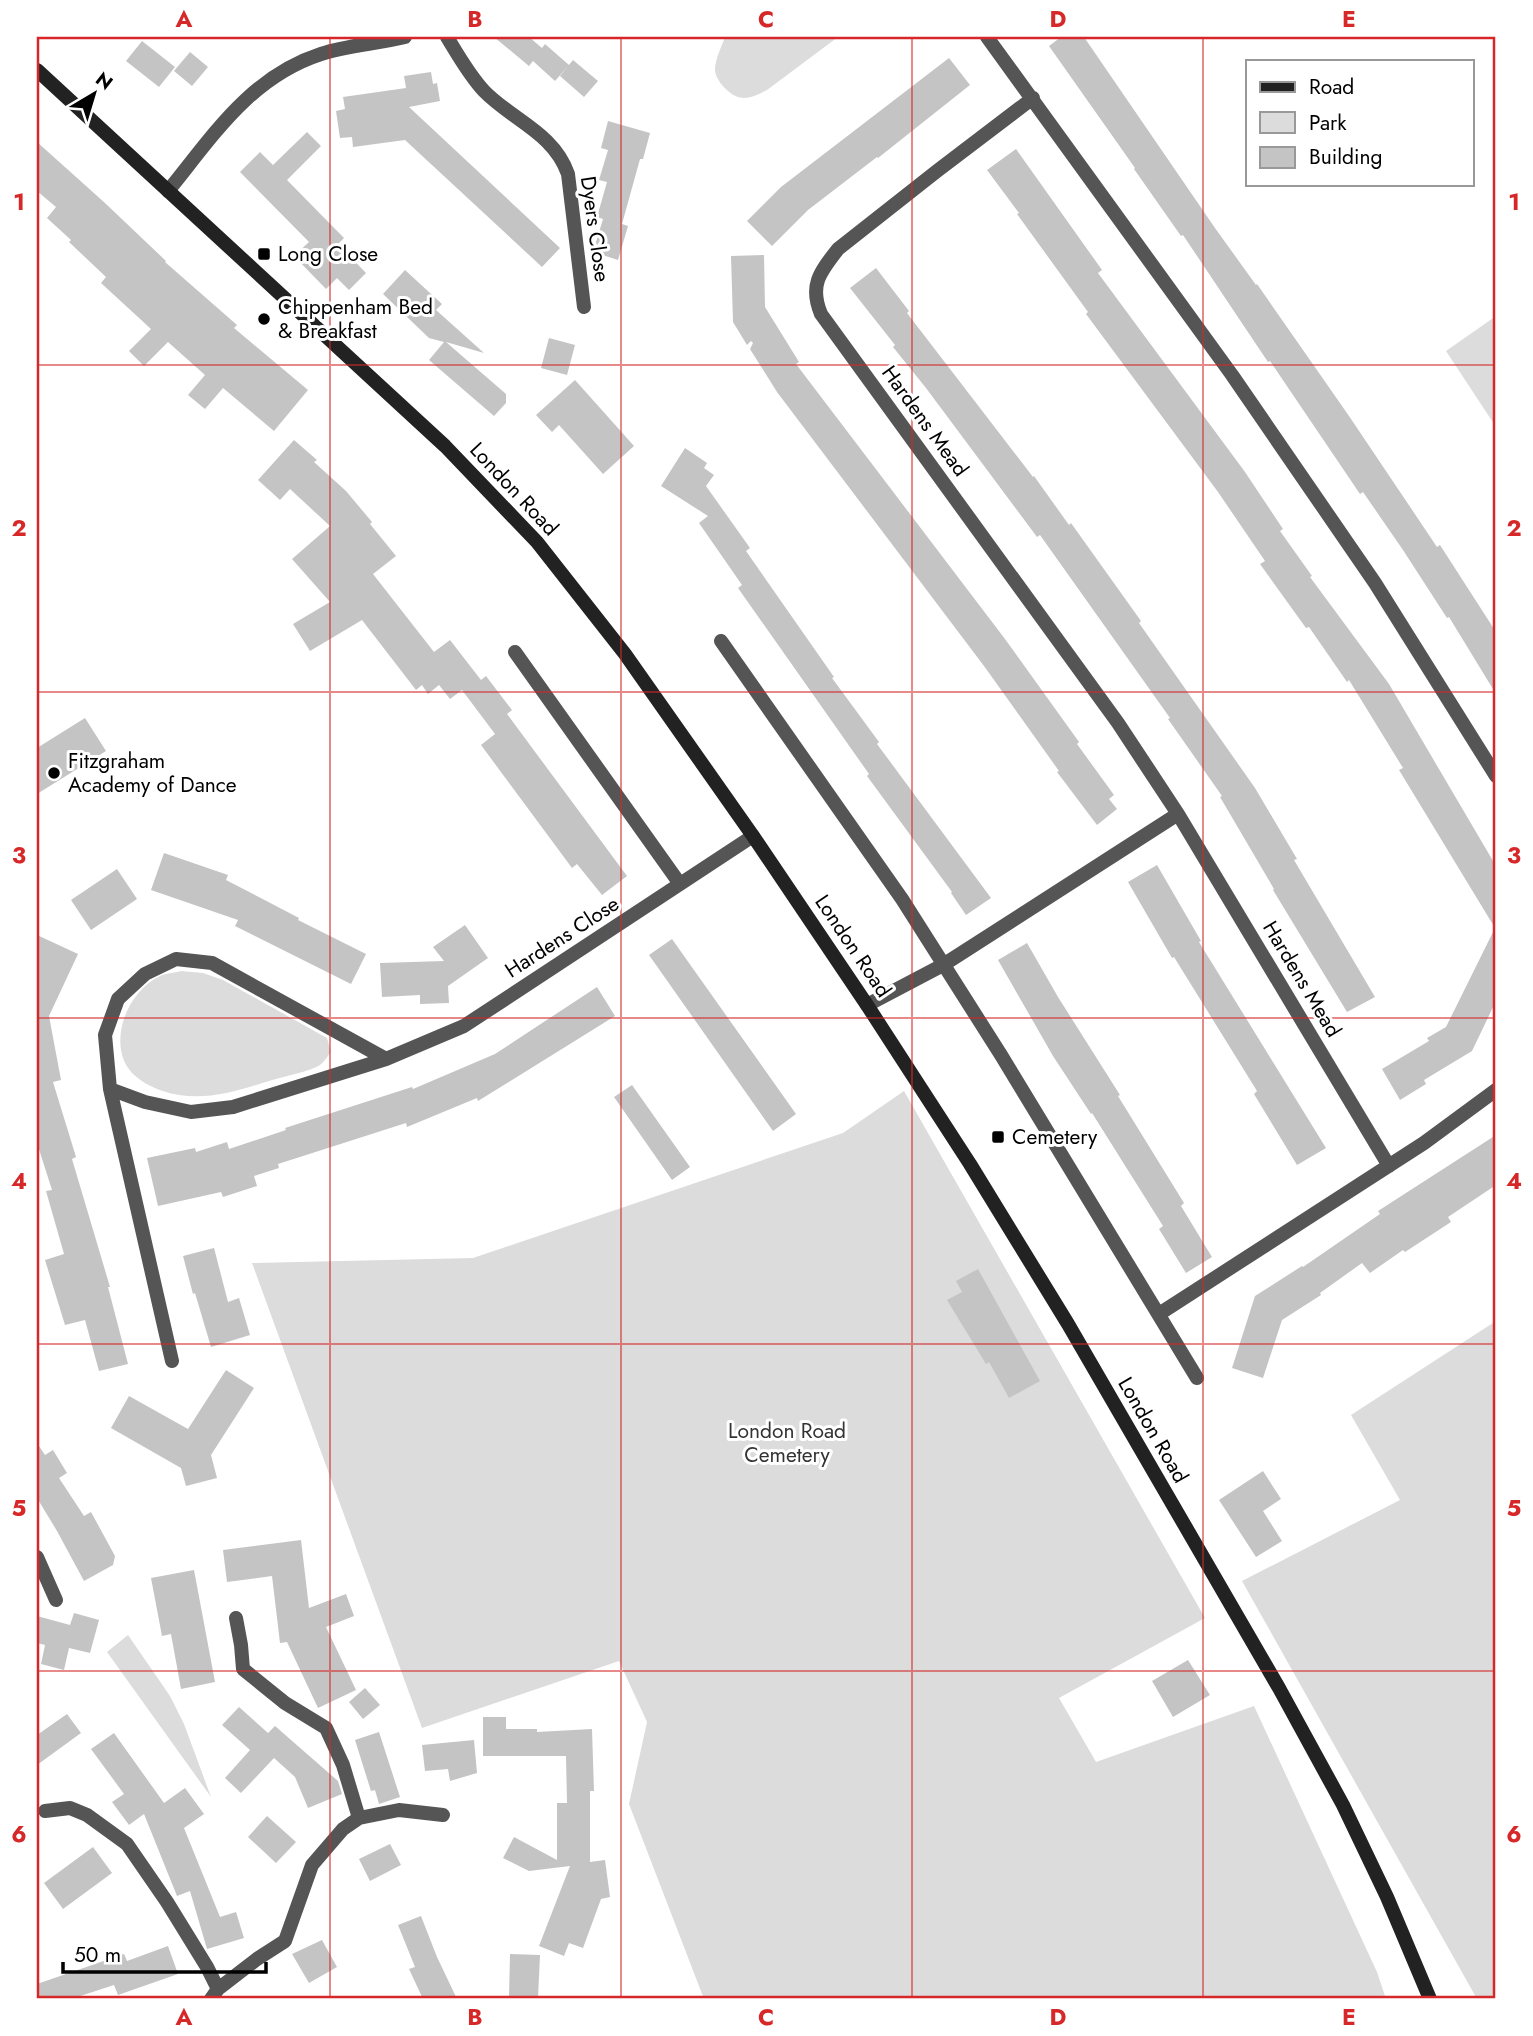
<svg xmlns="http://www.w3.org/2000/svg" width="1533" height="2036" font-family="Jost,sans-serif">
<rect width="100%" height="100%" fill="#fff"/>
<path fill="#dcdcdc" d="M725 37H838L767 90C748 100 738 103 722 85 719 81 715 75 715 70 715 59 722 46 725 37Z
M1496 316V427L1446 351Z
M181 971 203 973 223 980 327 1038 331 1052C328 1056 324 1062 320 1065 312 1071 281 1077 269 1081 240 1090 210 1100 179 1095 159 1092 130 1080 123 1058 113 1028 132 989 160 976 166 973 174 973 181 971Z
M904 1091 1205 1618 1059 1698 1096 1762 1254 1706 1377 1972 1386 1999H704L629 1804 647 1722 619 1661 422 1728 252 1263 473 1258 843 1133Z
M1496 1321V1999H1477L1242 1581 1400 1500 1351 1415Z
M128 1635 170 1696 184 1724 211 1797 107 1652Z"/>
<path fill="#c4c4c4" d="M494 37H529L542 48 545 44 569 65 555 81 533 61 529 66Z
M1061 37H1084L1215 228 1256 285 1257 284 1349 416 1437 547 1440 545 1496 632V694L1449 617 1447 618 1403 550 1363 492 1360 494 1270 361 1268 362 1183 235 1181 236 1134 169 1135 168 1049 46Z
M142 41 175 67 159 87 126 61Z
M190 52 208 67 192 86 174 71Z
M949 58 970 85 878 158 877 157 808 210 772 246 747 221 781 187Z
M573 60 598 81 584 97 560 76Z
M431 72 433 84 437 83 440 101 409 107 560 248 542 267 405 140 353 147 352 137 340 138 336 111 345 109 343 97 406 88 404 76Z
M608 121 650 133 643 159H640L622 224 628 226 618 260 593 252 603 219 597 217 607 182 599 180 608 150 601 148Z
M307 132 321 146 287 180 344 238 338 244 366 273 349 290 337 278 326 289 294 256 309 242 240 172 260 152 273 165Z
M37 142 105 203 166 261 165 262 237 325 234 328 308 390 274 431 223 388 205 409 188 395 205 375 168 342 144 366 129 351 151 329 101 283 106 277 69 242 71 240 47 218 56 207 37 191Z
M1016 149 1102 270 1098 273 1245 472 1283 529 1280 531 1312 576 1310 577 1389 684 1496 866V1001L1472 1051 1424 1080 1426 1084 1400 1100 1382 1069 1429 1041 1427 1038 1446 1027 1495 928 1399 770 1403 768 1349 680 1347 682 1309 627 1306 628 1260 564 1265 561 1218 492 1086 314 1088 312 1017 214 1019 213 987 170Z
M764 255 765 307 799 362 796 364 1005 639 1079 742 1077 744 1114 795 1109 799 1117 809 1097 825 1057 772 1059 771 984 666 777 392 750 349 753 343 751 341 747 345 733 322 731 256Z
M876 268 909 311 907 313 1033 477 1034 476 1069 525 1071 523 1141 621 1139 623 1255 788 1297 859 1294 860 1375 997 1347 1012 1273 890 1274 889 1220 797 1222 796 1168 719 1170 718 1040 535 1037 537 926 388 893 347 895 345 850 288Z
M405 270 442 304 436 310 484 353 446 342 506 394V403L494 416 429 360 444 342 429 338 383 294Z
M549 338 575 345 567 375 541 368Z
M575 380 634 446 603 474 559 425 552 432 536 415Z
M294 440 317 460 314 462 346 491 372 522 370 524 396 556 373 574 434 652 450 640 481 680 486 676 512 710 507 714 627 876 602 895 577 864 572 868 481 745 495 734 462 690 450 699 439 685 428 694 422 685 416 690 362 620 310 651 293 624 330 602 292 559 330 526 290 489 280 500 258 480Z
M685 448 707 463 704 468 714 475 706 486 750 548 746 551 834 677 832 678 879 742 877 744 991 898 966 915 951 893 952 892 867 776 869 774 738 588 742 585 699 523 708 516 661 486Z
M85 718 106 751 37 794V748Z
M164 853 228 875 226 880 299 918 298 920 366 954 351 984 235 926 238 920 151 890Z
M1157 865 1201 941 1199 942 1326 1148 1297 1165 1254 1094 1257 1091 1174 957 1172 958 1128 882Z
M117 869 137 899 91 930 71 900Z
M465 925 488 958 448 986 449 1003 420 1004V995L382 997 380 963 444 961 433 947Z
M37 935 78 954 49 1016 61 1080 53 1082 76 1157 72 1159 110 1287H108L128 1364 99 1371 85 1320 65 1325 45 1260 64 1254 46 1191 52 1190 37 1143Z
M672 939 796 1114 773 1131 649 955Z
M1027 943 1058 997 1120 1095 1118 1096 1184 1203 1181 1206 1212 1257 1186 1273 1159 1229 1163 1226 1092 1113 1091 1114 1053 1056 998 960Z
M597 987 615 1016 478 1101 477 1098 407 1127 406 1123 278 1164 279 1168 254 1176 257 1186 223 1197 221 1192 158 1206 147 1158 195 1148 196 1152 227 1142 229 1149 286 1130 285 1128 412 1087 413 1089 495 1054Z
M632 1085 690 1167 672 1180 614 1097Z
M1496 1135V1185L1448 1217 1451 1222 1405 1252 1403 1250 1370 1273 1362 1263 1320 1293 1321 1295 1282 1320 1263 1378 1232 1368 1255 1296 1302 1266 1303 1267 1380 1214 1378 1211Z
M214 1248 228 1302 239 1298 250 1335 211 1347 195 1293 193 1294 183 1256Z
M978 1269 1040 1381 1009 1398 989 1362 986 1364 947 1300 962 1292 956 1281Z
M226 1370 254 1388 211 1455 217 1478 186 1486 181 1468 111 1428 129 1396 188 1429Z
M37 1443 45 1455 53 1450 67 1473 59 1478 84 1516 91 1512 115 1556 113 1565 84 1581 57 1531 37 1498Z
M1263 1471 1281 1499 1263 1511 1282 1541 1256 1557 1219 1500Z
M301 1540 309 1608 346 1594 354 1616 326 1627 356 1690 318 1708 287 1642 280 1643 272 1576 227 1582 223 1550Z
M194 1570 215 1682 181 1689 171 1634 162 1636 151 1578Z
M74 1613 99 1620 90 1653 69 1648 64 1670 41 1664 45 1645 37 1643V1616L70 1625Z
M1188 1660 1210 1695 1173 1717 1152 1681Z
M365 1688 380 1705 363 1719 349 1702Z
M239 1707 268 1733 275 1726 338 1781 342 1794 308 1808 295 1777 274 1758 241 1793 225 1778 250 1750 222 1725Z
M67 1714 81 1733 37 1765V1735Z
M483 1717H506V1729H537V1732L592 1729 594 1791H590V1862L605 1860 610 1897 601 1899 583 1948 569 1943 564 1956 539 1946 570 1866 529 1871 503 1858 514 1837 557 1860V1803H567L566 1756H483Z
M379 1732 400 1797 379 1804 375 1790 371 1791 355 1740Z
M114 1733 164 1803 185 1788 204 1814 184 1828 220 1917 236 1912 244 1938 207 1949 190 1891 177 1896 144 1814 129 1825 112 1802 124 1794 91 1749Z
M474 1740 477 1773 450 1781 448 1769 425 1771 422 1745Z
M267 1816 296 1842 276 1863 248 1837Z
M390 1844 401 1865 370 1881 359 1859Z
M93 1847 112 1873 63 1909 44 1883Z
M421 1916 437 1957 457 1999H423L409 1969 415 1967 398 1925Z
M322 1940 337 1967 309 1983 292 1954Z
M168 1946 178 1974 118 1995 114 1985 71 1999H37V1984L124 1954 127 1961Z
M510 1954 540 1955 538 1998 509 1997Z"/>
<g fill="none" stroke-linecap="round" stroke-linejoin="round">
<path stroke="#555" stroke-width="14" d="M447 37C458 55 469 75 484 91 512 120 554 133 568 174L584 307
M987 37 1232 375 1375 583 1496 776
M1033 98 937 171 838 249C820 272 809 285 821 314L1118 723 1178 814 1389 1166
M168 191C213 136 250 77 321 54 348 45 377 44 405 37
M721 641 902 899 1001 1055 1197 1378
M515 652 680 884
M867 1005 943 965 1178 814
M386 1059 212 963 176 959 145 974 118 999 105 1035 110 1089 145 1102 191 1112 233 1107 386 1059 464 1026 753 836
M110 1089 172 1361
M1159 1314 1424 1143 1496 1090
M37 1557 56 1600
M236 1618 241 1645 243 1669 285 1703 326 1728 343 1765 359 1818
M45 1811 70 1808 87 1815 127 1844 167 1902 207 1967 218 1989
M211 1999 218 1989 257 1959 285 1941 312 1865 343 1829 359 1818 399 1810 443 1815"/>
<path stroke="#222" stroke-width="14" d="M37 70 445 446 537 542 625 654 753 836 867 1005 970 1164 1068 1324 1279 1688 1343 1805 1387 1897 1430 1999"/>
</g>
<path fill="none" stroke="#d62828" stroke-width="2" stroke-opacity="0.55" d="M330 37V1999M621 37V1999M912 37V1999M1203 37V1999M37 365H1496M37 692H1496M37 1018H1496M37 1344H1496M37 1671H1496"/>
<g fill="#000" stroke="#fff" stroke-width="2.5">
<rect x="257" y="247" width="14" height="14" rx="3.5"/>
<circle cx="264" cy="319" r="7"/>
<circle cx="54" cy="773" r="7"/>
<rect x="991" y="1130" width="14" height="14" rx="3.5"/>
</g>
<g text-anchor="middle" dominant-baseline="central" stroke-width="6" stroke-linejoin="round" paint-order="stroke">
<g font-size="21" fill="#000" stroke="#fff">
<text transform="translate(595 229) rotate(82)">Dyers Close</text>
<text transform="translate(925 421) rotate(54)">Hardens Mead</text>
<text transform="translate(514 489) rotate(47)">London Road</text>
<text transform="translate(562 937) rotate(-33)">Hardens Close</text>
<text transform="translate(853 946) rotate(56)">London Road</text>
<text transform="translate(1302 979) rotate(59)">Hardens Mead</text>
<text transform="translate(1153 1430) rotate(60)">London Road</text>
</g>
<g font-size="21" fill="#000" stroke="#fff" text-anchor="start">
<text x="278" y="254">Long Close</text>
<text x="278" y="307">Chippenham Bed<tspan x="278" dy="24">&amp; Breakfast</tspan></text>
<text x="68" y="761">Fitzgraham<tspan x="68" dy="24">Academy of Dance</tspan></text>
<text x="1012" y="1137">Cemetery</text>
</g>
<g font-size="21" fill="#333" stroke="#fff">
<text x="787" y="1431">London Road<tspan x="787" dy="24">Cemetery</tspan></text>
</g>
</g>
<rect width="1533" height="2036" fill="none" stroke="#ffffff" stroke-width="77"/>
<rect x="1246" y="60" width="228" height="126" fill="#ffffff" stroke="#999999" stroke-width="2"/>
<rect x="1260" y="82" width="35" height="10" fill="#222222" stroke="#999999" stroke-width="2"/>
<text x="1309" y="94" font-size="21" fill="#000000">Road</text>
<rect x="1260" y="112" width="35" height="21" fill="#dcdcdc" stroke="#999999" stroke-width="2"/>
<text x="1309" y="130" font-size="21" fill="#000000">Park</text>
<rect x="1260" y="147" width="35" height="21" fill="#c4c4c4" stroke="#999999" stroke-width="2"/>
<text x="1309" y="164" font-size="21" fill="#000000">Building</text>
<g transform="translate(94 94) rotate(38)" stroke="#ffffff" stroke-width="5" paint-order="stroke">
<path d="M0-5L12 26L0 18L-12 26Z" fill="#000000"/>
<text y="-10" font-size="19" font-weight="bold" text-anchor="middle" fill="#000000">N</text>
</g>
<path d="M63 1962v10h203v-10" fill="none" stroke="#000000" stroke-width="3.5"/>
<text x="74" y="1962" font-size="21" fill="#000000" stroke="#ffffff" stroke-width="5" paint-order="stroke">50 m</text>
<rect x="38" y="38" width="1456" height="1959" fill="none" stroke="#d62828" stroke-width="2.5"/>
<g font-size="23" text-anchor="middle" font-weight="bold" fill="#d62828">
<text x="184" y="27">A</text>
<text x="475" y="27">B</text>
<text x="766" y="27">C</text>
<text x="1058" y="27">D</text>
<text x="1349" y="27">E</text>
<text x="19" y="210">1</text>
<text x="1514" y="210">1</text>
<text x="19" y="536">2</text>
<text x="1514" y="536">2</text>
<text x="19" y="863">3</text>
<text x="1514" y="863">3</text>
<text x="19" y="1189">4</text>
<text x="1514" y="1189">4</text>
<text x="19" y="1516">5</text>
<text x="1514" y="1516">5</text>
<text x="19" y="1842">6</text>
<text x="1514" y="1842">6</text>
<text x="184" y="2025">A</text>
<text x="475" y="2025">B</text>
<text x="766" y="2025">C</text>
<text x="1058" y="2025">D</text>
<text x="1349" y="2025">E</text>
</g>
</svg>
